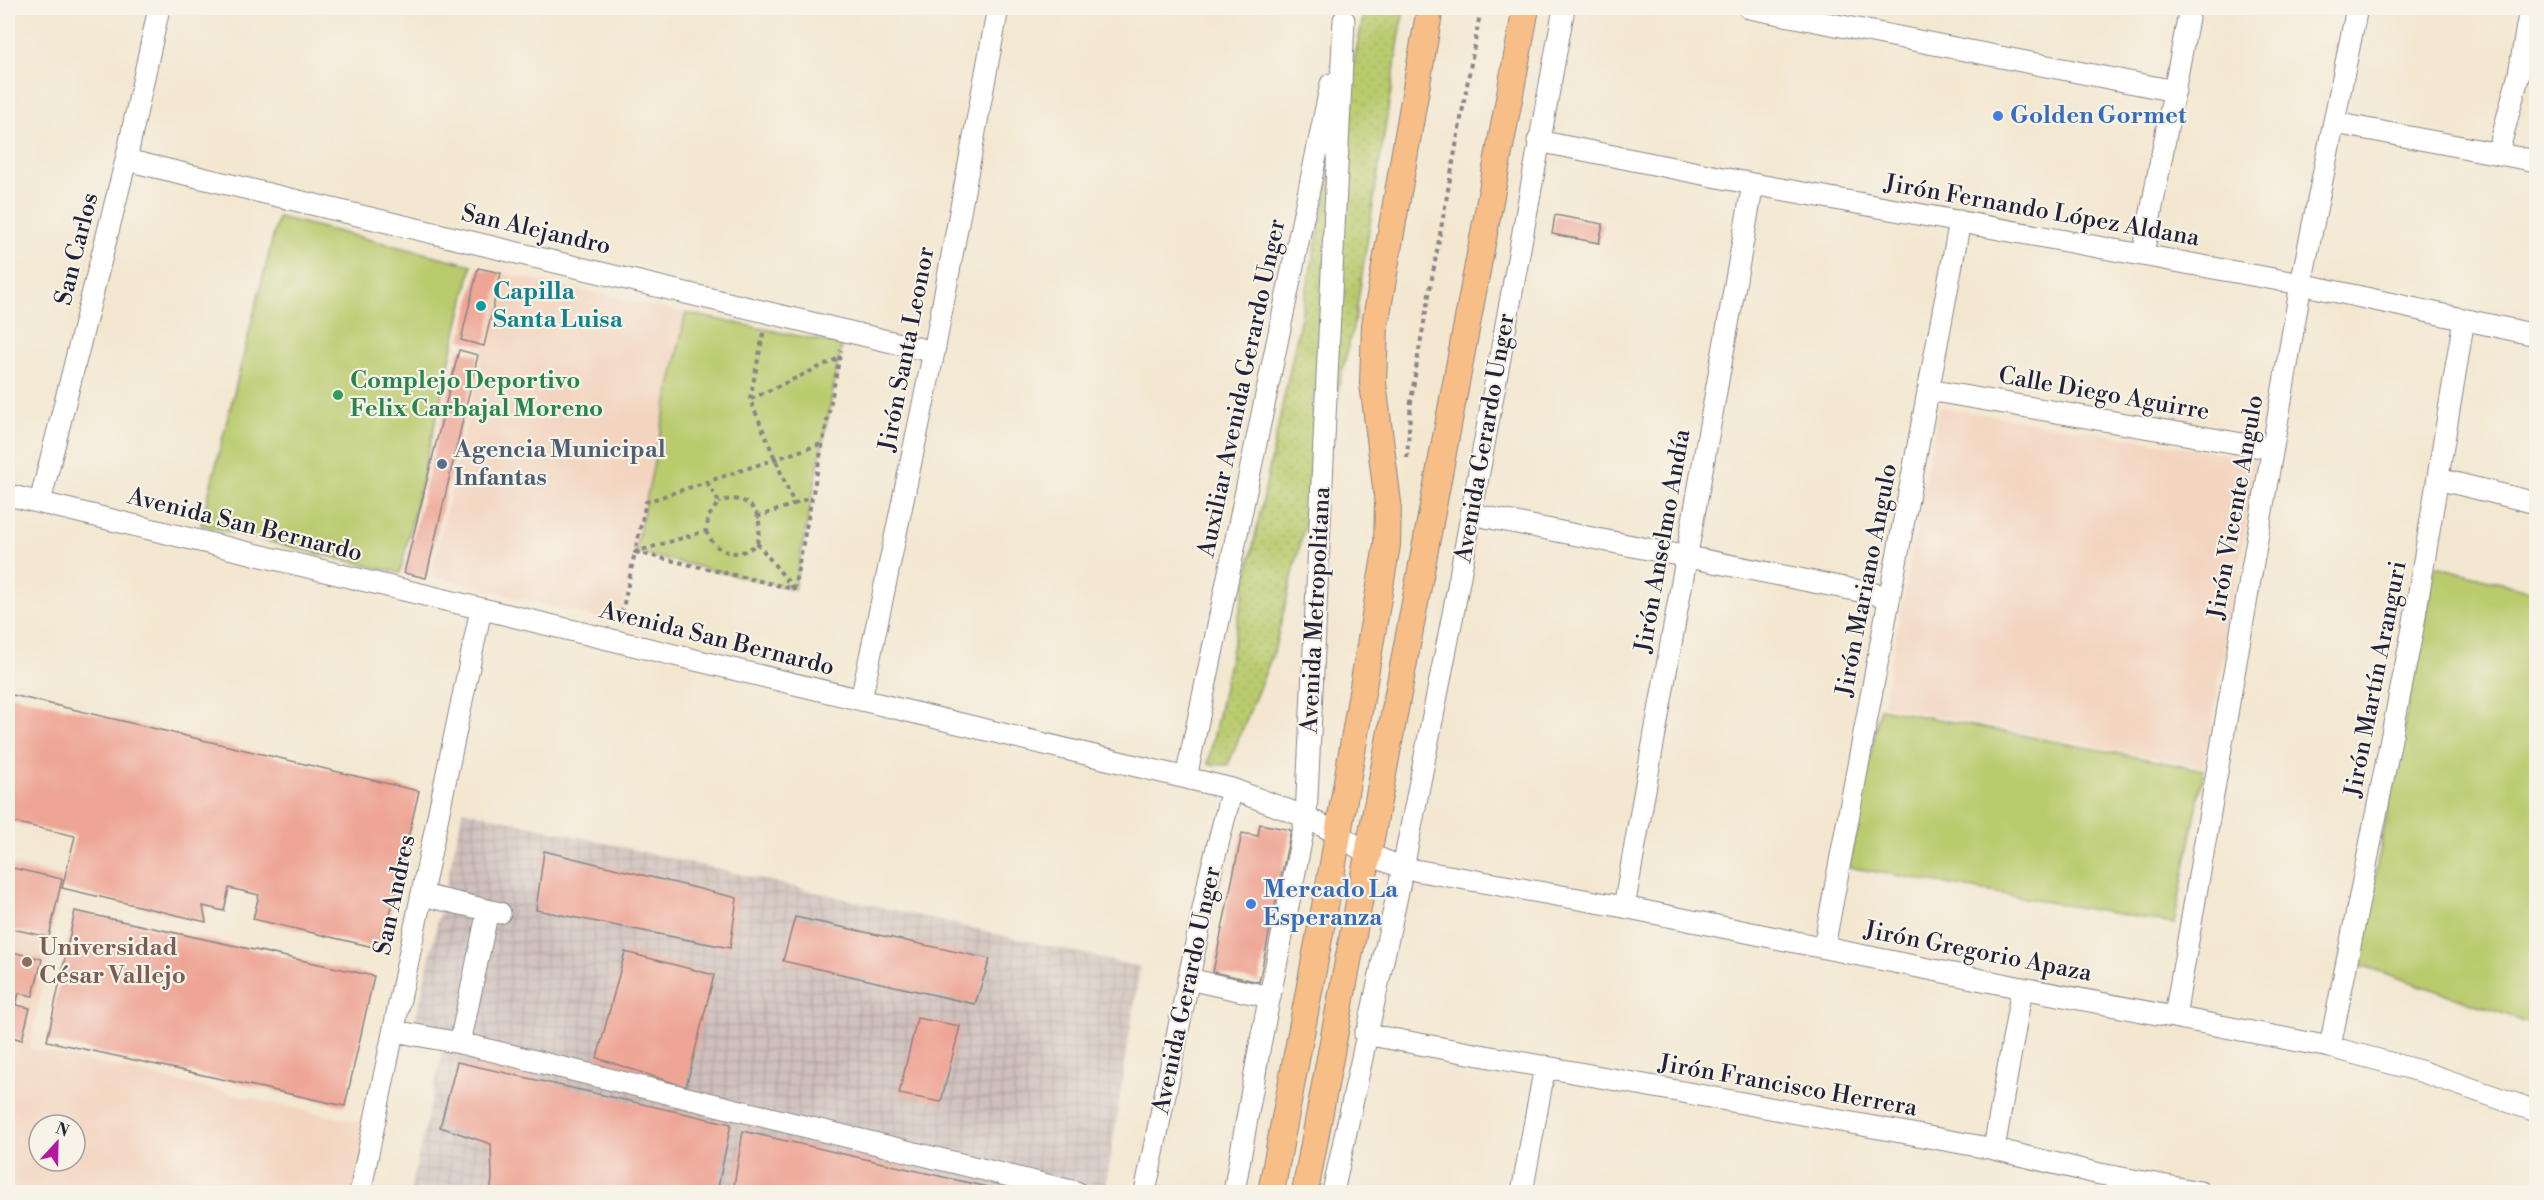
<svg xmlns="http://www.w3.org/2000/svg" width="2544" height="1200" font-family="'Libre Bodoni',serif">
<defs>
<pattern id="industrial-grid" width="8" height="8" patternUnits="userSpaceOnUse" patternTransform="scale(1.5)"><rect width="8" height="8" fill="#cfc0bb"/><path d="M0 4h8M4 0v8" fill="none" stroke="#b1a5a2"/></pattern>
<pattern id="grass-dots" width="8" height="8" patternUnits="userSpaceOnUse" patternTransform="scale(1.5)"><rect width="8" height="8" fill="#bacb6e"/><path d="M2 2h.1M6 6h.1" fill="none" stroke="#a0ae60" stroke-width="1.8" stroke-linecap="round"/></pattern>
</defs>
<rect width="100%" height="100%" fill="#f7f3e8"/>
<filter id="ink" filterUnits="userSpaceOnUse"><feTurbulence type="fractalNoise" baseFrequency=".0167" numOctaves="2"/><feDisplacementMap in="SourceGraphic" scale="12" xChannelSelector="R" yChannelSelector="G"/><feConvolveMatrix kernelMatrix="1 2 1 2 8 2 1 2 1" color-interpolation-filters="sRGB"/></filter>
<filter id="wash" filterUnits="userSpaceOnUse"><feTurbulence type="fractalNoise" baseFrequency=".008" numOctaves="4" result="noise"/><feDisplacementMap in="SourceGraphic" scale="24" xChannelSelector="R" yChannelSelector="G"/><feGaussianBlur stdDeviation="1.35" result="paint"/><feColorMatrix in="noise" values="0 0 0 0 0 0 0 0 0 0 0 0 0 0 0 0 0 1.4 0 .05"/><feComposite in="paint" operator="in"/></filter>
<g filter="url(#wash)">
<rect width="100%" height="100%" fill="#f3e7d0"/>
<path fill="#f3d4bf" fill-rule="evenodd" d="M501 273 686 313 620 624 431 575Z
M1939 407 2257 459 2204 767 1883 705Z
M8 862 65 876 30 1048 374 1126 360 1192H8ZM39 1125H75V1161H39Z"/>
<path fill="url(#industrial-grid)" d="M463 810 1140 967 1105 1192H410L443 1049 411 1039Z"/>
<path fill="url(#grass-dots)" stroke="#6e7654" stroke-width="1.5" d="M1365 8H1404L1355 319 1274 651 1228 765 1208 764Z"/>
<path fill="#bacb6e" stroke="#6e7654" stroke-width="1.5" d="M278 217 472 265 400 573 201 525Z
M686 313 842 345 794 589 635 552Z
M2435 566 2536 592V1025L2358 964Z
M1880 708 2204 770 2174 924 1848 867Z"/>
<g id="blocks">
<path fill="#eea595" d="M1555 215 1603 224 1599 243 1552 234Z
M478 268 501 273 484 346 461 340Z
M459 350 478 355 426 578 404 573Z
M8 694 419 791 382 949 253 919 259 895 229 888 224 911 203 906 206 922 62 888 75 836 8 821Z
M1260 824 1291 830 1259 982 1213 972 1242 833 1258 836Z
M544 851 737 898 730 948 536 910Z
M8 867 62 879 49 937 8 928Z
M75 911 374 976 345 1106 47 1041Z
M795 917 990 959 975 1004 783 961Z
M8 951 42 959 33 996 19 993 16 1005 30 1008 22 1040 8 1036Z
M625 952 714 975 686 1087 597 1058Z
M917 1018 960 1026 941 1102 899 1094Z
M457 1062 731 1124 717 1192H490L492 1180 491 1144 440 1127Z
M743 1131 1009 1192H733Z
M1160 1187 1180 1191V1192H1159Z"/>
</g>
</g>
<g filter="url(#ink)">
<use href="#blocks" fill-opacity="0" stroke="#8a8486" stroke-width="1.5"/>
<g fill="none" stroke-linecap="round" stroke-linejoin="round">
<defs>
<path id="minor" d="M1749 8 2175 91
M2335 123 2536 161
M1538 141 1753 184 2301 284 2536 335
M2498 153 2519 74 2530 8
M126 160 934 352
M2143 254 2190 8
M1928 390 2272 449
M2438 479 2536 503
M8 495 1232 789 1306 817 1338 834 1368 854 1403 868 1624 907 2022 988 2330 1047 2420 1071 2536 1111
M40 502 126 160 159 8
M1471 514 1890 597
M861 700 934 352 998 8
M1186 778 1331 84
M422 895 500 913
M1624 907 1753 184
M1824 947 1960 221
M1188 979 1270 997
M2175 1016 2301 284 2357 8
M394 1031 460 1043 1076 1192
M1365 1034 1994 1149 2100 1174 2200 1192
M460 1043 488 910
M2330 1047 2413 628 2464 319
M1994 1149 2022 988
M360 1192 481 609
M1145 1192 1210 875 1232 789
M1234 1192 1260 1045 1306 817 1344 20
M1333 1192 1403 868 1453 614 1564 8
M1522 1192 1545 1066"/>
<path id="major" d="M1271 1192 1333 864 1387 545 1388 503 1373 383 1375 325 1430 8
M1305 1192 1526 8"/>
</defs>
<use href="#minor" stroke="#8a8486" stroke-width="23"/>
<use href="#major" stroke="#8a8486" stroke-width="28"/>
<path stroke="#8a8486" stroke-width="4" stroke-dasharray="4.5 4.5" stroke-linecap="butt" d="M751 399 839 358
M1407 458 1411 401 1419 350 1481 8
M707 482 719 502 709 516 706 531 635 552 646 502 821 444
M794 504 812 497
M757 517 794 504 750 399 764 330
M706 531C715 553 739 561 757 543 766 515 749 491 719 502
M757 543 794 589
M620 622 635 552 794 589 841 350"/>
<use href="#minor" stroke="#fff" stroke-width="21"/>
<use href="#major" stroke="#f7be87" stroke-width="26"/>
</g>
</g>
<g fill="#3f7fe0" stroke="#f7f3e8" stroke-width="2">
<circle cx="1998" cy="116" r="6"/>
<circle cx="1251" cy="904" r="6"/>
</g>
<circle fill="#0f9aa8" stroke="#f7f3e8" stroke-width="2" cx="481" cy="306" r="6"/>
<circle fill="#2e9e5b" stroke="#f7f3e8" stroke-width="2" cx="338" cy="395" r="6"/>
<circle fill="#5c6f8a" stroke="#f7f3e8" stroke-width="2" cx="442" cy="464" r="6"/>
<circle fill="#8d6e63" stroke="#f7f3e8" stroke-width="2" cx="27" cy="962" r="6"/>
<g text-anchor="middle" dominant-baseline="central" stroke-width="4.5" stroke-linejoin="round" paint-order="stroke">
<g font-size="24" font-weight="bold" fill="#366cbe" stroke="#f7f3e8" text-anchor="start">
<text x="2010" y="116">Golden Gormet</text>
<text x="1263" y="890">Mercado La<tspan x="1263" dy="28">Esperanza</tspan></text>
</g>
<g font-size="24" fill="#22223b" stroke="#f7f3e8">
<text transform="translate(2042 211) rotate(10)">Jirón Fernando López Aldana</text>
<text transform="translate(536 230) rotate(13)">San Alejandro</text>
<text transform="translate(77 249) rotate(-76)">San Carlos</text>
<text transform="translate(907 349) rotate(-79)">Jirón Santa Leonor</text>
<text transform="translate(1242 388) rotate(-78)">Auxiliar Avenida Gerardo Unger</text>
<text transform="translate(2104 394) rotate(10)">Calle Diego Aguirre</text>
<text transform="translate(1485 438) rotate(-80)">Avenida Gerardo Unger</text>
<text transform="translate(2236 507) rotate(-80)">Jirón Vicente Angulo</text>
<text transform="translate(245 525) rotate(14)">Avenida San Bernardo</text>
<text transform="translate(1663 541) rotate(-80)">Jirón Anselmo Andía</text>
<text transform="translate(1867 580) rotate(-79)">Jirón Mariano Angulo</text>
<text transform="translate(1316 610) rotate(-87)">Avenida Metropolitana</text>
<text transform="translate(717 639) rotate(14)">Avenida San Bernardo</text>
<text transform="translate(2376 679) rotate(-79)">Jirón Martín Aranguri</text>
<text transform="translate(395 895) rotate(-78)">San Andres</text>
<text transform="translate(1978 952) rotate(11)">Jirón Gregorio Apaza</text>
<text transform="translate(1187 990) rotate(-78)">Avenida Gerardo Unger</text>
<text transform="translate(1788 1086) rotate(10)">Jirón Francisco Herrera</text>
</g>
<g font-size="24" font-weight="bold" fill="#0d838f" stroke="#f7f3e8" text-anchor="start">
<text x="493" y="292">Capilla<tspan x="493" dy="28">Santa Luisa</tspan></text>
</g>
<g font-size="24" font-weight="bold" fill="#27864d" stroke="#f7f3e8" text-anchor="start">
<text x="350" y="381">Complejo Deportivo<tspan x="350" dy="28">Felix Carbajal Moreno</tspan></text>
</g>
<g font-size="24" font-weight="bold" fill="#4e5e75" stroke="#f7f3e8" text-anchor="start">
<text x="454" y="450">Agencia Municipal<tspan x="454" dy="28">Infantas</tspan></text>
</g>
<g font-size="24" font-weight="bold" fill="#785e54" stroke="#f7f3e8" text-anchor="start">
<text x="39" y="948">Universidad<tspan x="39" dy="28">César Vallejo</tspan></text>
</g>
</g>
<rect width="2544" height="1200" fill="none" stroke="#f7f3e8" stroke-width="30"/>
<g transform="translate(57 1143) rotate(22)"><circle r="28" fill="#f7f3e8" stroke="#a29fa3" stroke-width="1.5"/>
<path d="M0-4.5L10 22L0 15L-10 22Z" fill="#b5179e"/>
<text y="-9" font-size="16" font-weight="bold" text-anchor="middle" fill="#22223b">N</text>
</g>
</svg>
